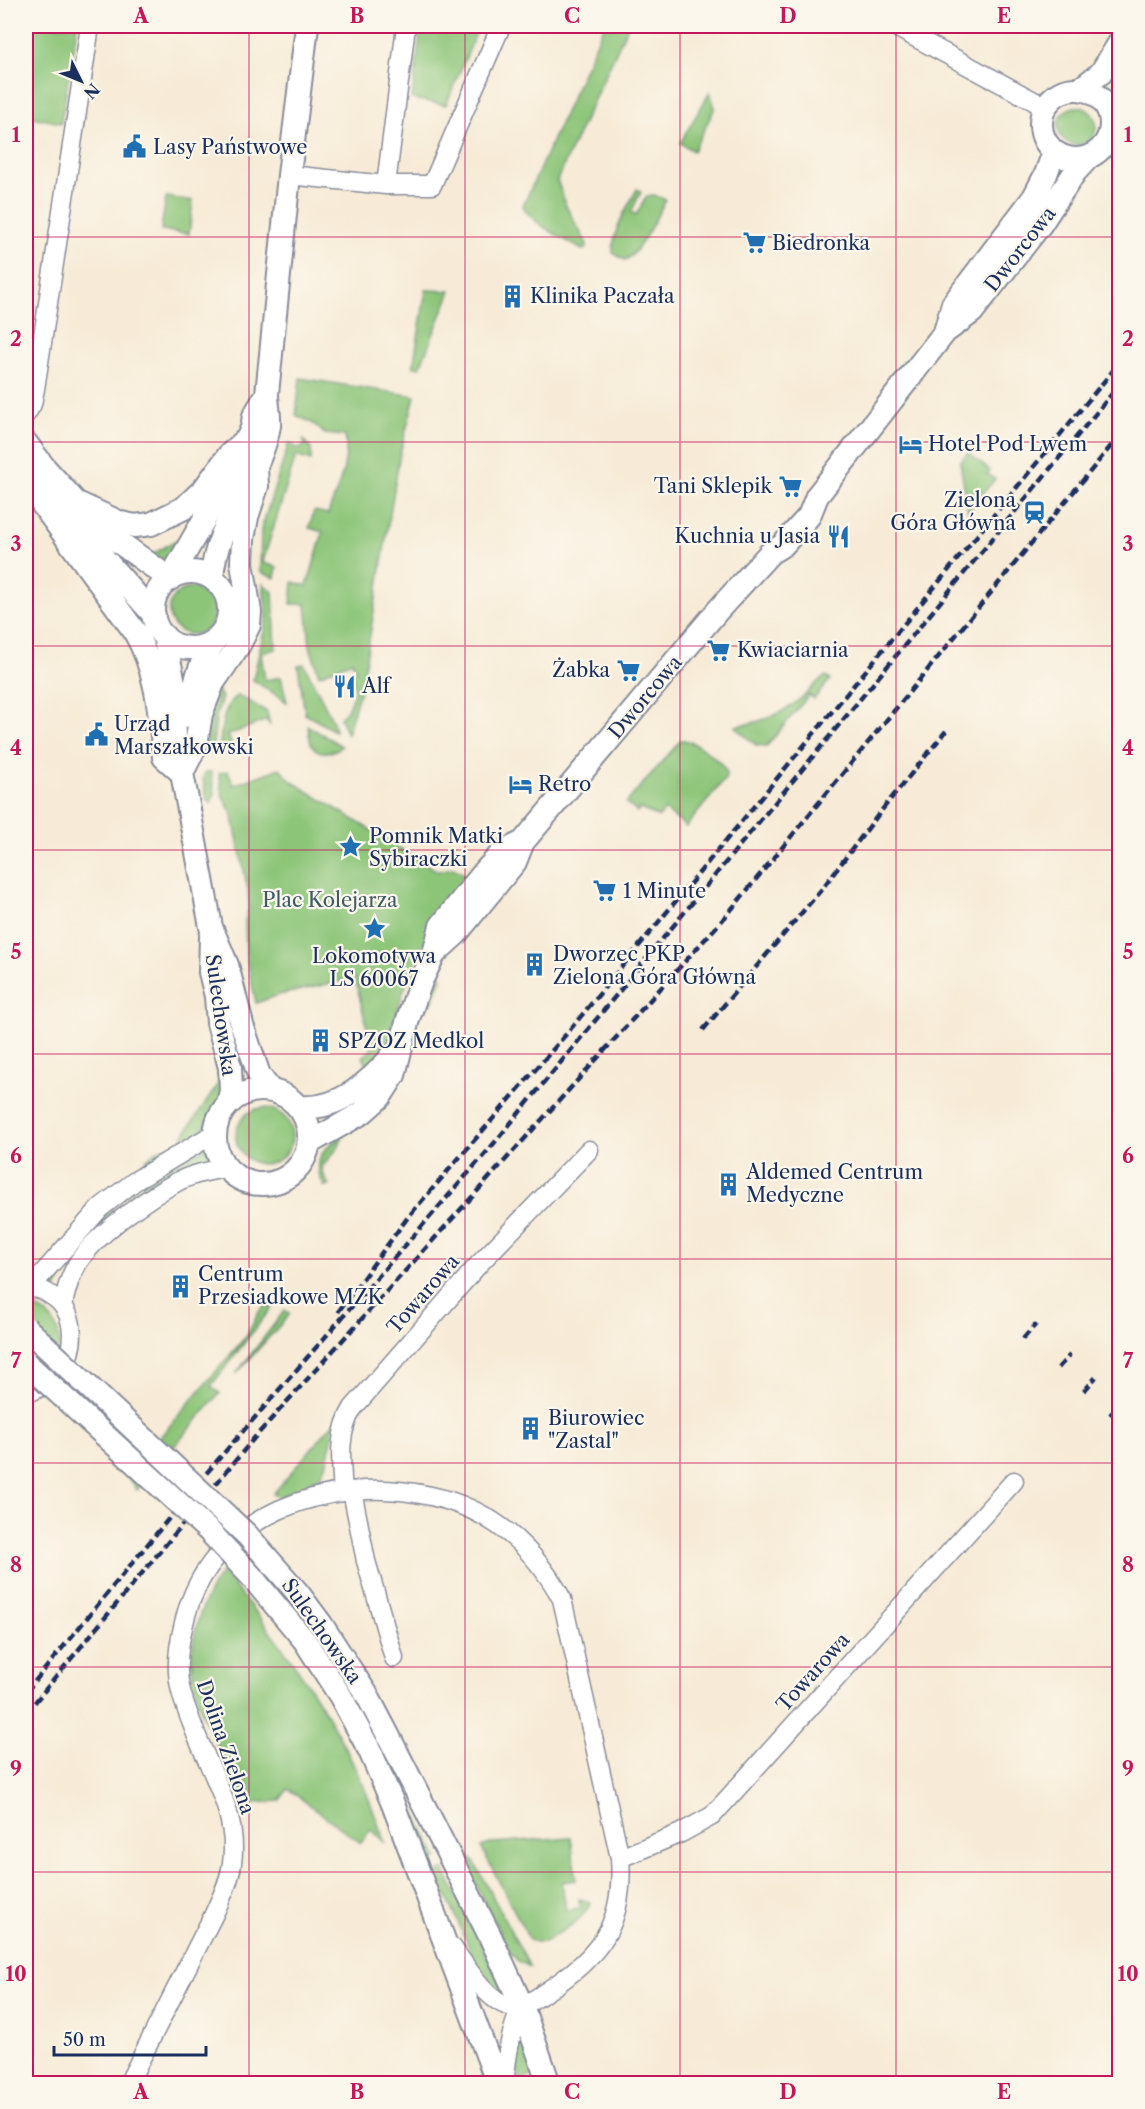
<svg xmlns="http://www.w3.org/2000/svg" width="1145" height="2109" font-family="'Libre Caslon Text',serif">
<rect width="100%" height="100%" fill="#fbf7ec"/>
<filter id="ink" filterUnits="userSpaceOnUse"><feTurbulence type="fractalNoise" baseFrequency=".0167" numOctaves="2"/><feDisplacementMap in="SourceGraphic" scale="12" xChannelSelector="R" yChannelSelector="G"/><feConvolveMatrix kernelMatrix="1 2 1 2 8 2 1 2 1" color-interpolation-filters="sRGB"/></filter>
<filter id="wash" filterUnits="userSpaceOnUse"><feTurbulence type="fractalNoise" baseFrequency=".008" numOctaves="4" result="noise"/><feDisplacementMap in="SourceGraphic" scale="24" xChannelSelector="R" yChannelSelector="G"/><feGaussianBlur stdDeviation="1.35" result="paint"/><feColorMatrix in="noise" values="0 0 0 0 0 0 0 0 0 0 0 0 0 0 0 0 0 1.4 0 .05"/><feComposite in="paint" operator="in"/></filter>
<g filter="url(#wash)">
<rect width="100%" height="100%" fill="#f7ebd7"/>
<path fill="#8cc578" stroke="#547a6b" stroke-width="1.5" d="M26 26H77L61 123 26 116Z
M421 26H473L477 31 446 105 412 99Z
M604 26H628L557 180 566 206 587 244 586 249 582 250C566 240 529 222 523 206Z
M710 92 715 108 693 151 680 143Z
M1058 126a19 19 0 1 1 38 0a19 19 0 1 1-38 0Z
M637 189 641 192 631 212 636 215 647 196 654 195 666 200C657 214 639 255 625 260L613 253C612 230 627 208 637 189Z
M166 197 193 201 189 234 161 230Z
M426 290 451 291 420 367H413Z
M300 378 415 396 400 453 362 684 347 734 340 718C347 714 356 692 354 682 354 681 351 674 351 673L356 670 352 661 319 675 310 646 306 604H291L293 582 307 586 323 532 309 528 314 511 328 514C337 489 350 463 345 436L325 434 314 424 296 415Z
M303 439 311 449V461L296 456 264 558 263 563 277 567 275 578 260 572 261 530 289 443 297 448H302L305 444Z
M968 452 990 471 987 474 995 479 968 512 960 462Z
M185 540 170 564 152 555 174 541Z
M263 584 273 592 276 649 261 653 265 680 281 677 287 702 253 680 267 617Z
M169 611a23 23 0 1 1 46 0a23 23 0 1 1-46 0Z
M304 664 333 721 335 731 305 714 298 665Z
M826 676 830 680 814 699 809 695 767 746 756 745 737 729 736 726C763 723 784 713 805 695 813 688 817 681 826 676Z
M217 689 222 697 216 717 212 753 205 750Z
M237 696 242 697 267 712 270 726 267 720 228 735 233 749 219 754C220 740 222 703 237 696Z
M308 726 342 746C334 753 318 756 312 745 309 740 309 732 308 726Z
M681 740C693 739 724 762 727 774L725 779 686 827 665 810 659 817 640 809 637 812 626 803Z
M280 768 291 781 419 860 438 871 453 868 463 873 465 878 429 933 404 990 386 1046 370 1071 363 1057 372 1049 355 978 279 995 256 1003 246 955 245 921 249 906 248 890 232 813 223 798 219 773 228 771 234 785Z
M206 772H211L215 794 211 803 206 799 203 777Z
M439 969 442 979 432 1003 424 1011 428 996Z
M220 1058C228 1086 219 1113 198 1134L132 1175C140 1167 148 1156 158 1150 164 1146 170 1149 177 1145L217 1086 219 1077 215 1063Z
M236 1136a28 28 0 1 1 56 0a28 28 0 1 1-56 0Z
M343 1136 338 1148 322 1167 323 1173 329 1186H324C312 1163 321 1147 343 1136Z
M208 1146 213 1160C183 1168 157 1187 132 1203L127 1197 169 1168Z
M112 1209 117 1216 65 1270 56 1289 45 1282 95 1224Z
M268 1303 272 1307 211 1386 220 1393 137 1490 127 1476 247 1335 259 1312Z
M26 1306C71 1312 70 1372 26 1381Z
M285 1310 290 1314 236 1374Z
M336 1420 326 1466 321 1475 316 1482 279 1497 273 1494Z
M222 1572C277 1635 325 1702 360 1778 370 1799 377 1822 385 1843L371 1829 361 1843 288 1789 279 1801 243 1804C238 1793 234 1781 229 1770 218 1744 201 1718 195 1690 186 1650 198 1604 222 1572Z
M409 1801 438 1858 429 1862 407 1810 406 1803Z
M571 1837 576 1880 562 1882 566 1910 580 1908 579 1899 590 1902C584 1922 561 1931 544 1942H536L529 1939 481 1847 493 1843Z
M463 1858H471L476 1865 530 1967 518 1961 509 1952Z
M444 1869 503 1989 502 1994 487 1982 478 1968 451 1906 435 1875Z
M522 2040 534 2075 520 2081C517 2068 513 2051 522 2040Z"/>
</g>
<g filter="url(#ink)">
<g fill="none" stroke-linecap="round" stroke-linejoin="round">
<defs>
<path id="minor" d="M894 26 1045 107
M289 175 386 185H432L501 26
M386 185 406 26
M26 414 32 404 35 389 90 26
M30 1288 100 1208 135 1181 215 1133
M26 1289C35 1286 44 1290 52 1296 77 1312 77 1348 60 1371 52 1382 38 1389 26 1394
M63 1305C66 1289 70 1275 79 1261 98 1233 147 1198 177 1182 192 1174 209 1171 226 1168
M352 1491 366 1561 394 1658
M343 1492C341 1463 337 1433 353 1408L479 1264 589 1150
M620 1858 681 1833 712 1816 1014 1481
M128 2084 214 1914C221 1898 230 1881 232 1863 239 1815 210 1771 194 1729 187 1710 179 1692 178 1672 177 1655 180 1639 184 1623 209 1513 331 1473 431 1496 491 1509 533 1546 562 1599L620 1858C625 1924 600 1956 547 1991 536 1998 524 2009 509 2006 487 2001 465 1965 452 1947
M504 2084C507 2056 510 2031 522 2006"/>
<path id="tertiary" d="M1041 124a35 35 0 1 1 70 0a35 35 0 1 1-70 0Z
M1080 89 1101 73 1120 42
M945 332 953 304 1034 197 1046 174 1054 152
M26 443 44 467 98 527 170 579
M256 467 257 486 247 517 243 539 242 563 250 612 249 625 239 645 213 683 201 714 196 745 182 773 211 927 227 965 242 1025 259 1075 271 1091
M26 471 154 615
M42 491V504L135 632C157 671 160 713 164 757L182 773
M75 502 121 523 135 526 151 524 184 508 204 489 229 455 248 438
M153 610a38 38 0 1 1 76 0a38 38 0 1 1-76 0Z
M212 578C215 522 259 481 269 426 270 416 267 404 267 394L289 175 307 26
M170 579 239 459 252 428 254 416 267 394
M164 636 174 683 175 747
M190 716C192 688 199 662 216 639
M211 937 210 972 216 996 218 1023 230 1067 231 1091 228 1104
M434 954 456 934 515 862 523 842 719 609 770 553 783 545 809 516 817 496 945 332 972 312 1040 225 1075 172 1088 158
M215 1137a47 47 0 1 1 94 0a47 47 0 1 1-94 0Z
M299 1107C339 1111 371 1081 395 1053
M309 1143 362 1113 380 1097 394 1075 408 1019 421 981 434 954 441 926 486 870 503 852 523 842
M321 1624 367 1695 388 1735 490 1936 522 2006 549 2084
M305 1641 341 1697 370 1751 393 1804 498 2084"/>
</defs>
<use href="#minor" stroke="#898d9a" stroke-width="21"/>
<use href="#tertiary" stroke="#898d9a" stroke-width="26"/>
<use href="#minor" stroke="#fff" stroke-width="18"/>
<use href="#tertiary" stroke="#fff" stroke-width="22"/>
<path stroke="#1b2f5e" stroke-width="4.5" stroke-dasharray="9 4.5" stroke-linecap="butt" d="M703 1030 821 890 881 811 946 731
M338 1312 408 1217 568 1032 1120 362
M1023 1339 1036 1324
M1058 1368 1070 1355
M1084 1391 1096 1377
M1110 1415 1120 1404
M26 1692 203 1477 491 1147 1120 384
M26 1713 255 1437 726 916 1120 435"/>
<defs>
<path id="tertiary-bridge" d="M26 1328 247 1535 298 1593 321 1624
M26 1363 209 1531 251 1576 305 1641"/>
</defs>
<use href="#tertiary-bridge" stroke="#898d9a" stroke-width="26" stroke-linecap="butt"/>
<use href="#tertiary-bridge" stroke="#fff" stroke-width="22"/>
</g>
</g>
<path fill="none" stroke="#c2185b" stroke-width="1.5" stroke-opacity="0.55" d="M249 26V2084M465 26V2084M680 26V2084M896 26V2084M26 237H1120M26 442H1120M26 646H1120M26 850H1120M26 1054H1120M26 1259H1120M26 1463H1120M26 1667H1120M26 1872H1120"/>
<defs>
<symbol id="civic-bare" viewBox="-9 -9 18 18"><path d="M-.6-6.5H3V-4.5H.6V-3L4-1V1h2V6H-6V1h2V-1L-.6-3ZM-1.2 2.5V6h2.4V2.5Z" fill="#1f6fb2" stroke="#fbf7ec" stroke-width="2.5" paint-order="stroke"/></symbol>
<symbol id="supermarket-bare" viewBox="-9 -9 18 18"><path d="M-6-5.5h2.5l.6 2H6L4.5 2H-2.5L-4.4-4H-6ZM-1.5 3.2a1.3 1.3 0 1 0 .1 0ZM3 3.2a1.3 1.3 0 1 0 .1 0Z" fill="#1f6fb2" stroke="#fbf7ec" stroke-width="2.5" paint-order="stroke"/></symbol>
<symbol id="building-bare" viewBox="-9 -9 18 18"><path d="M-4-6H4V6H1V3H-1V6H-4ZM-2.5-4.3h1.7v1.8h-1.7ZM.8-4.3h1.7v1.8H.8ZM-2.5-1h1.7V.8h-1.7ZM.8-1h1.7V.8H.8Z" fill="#1f6fb2" stroke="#fbf7ec" stroke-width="2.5" paint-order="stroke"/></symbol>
<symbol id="hotel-bare" viewBox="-9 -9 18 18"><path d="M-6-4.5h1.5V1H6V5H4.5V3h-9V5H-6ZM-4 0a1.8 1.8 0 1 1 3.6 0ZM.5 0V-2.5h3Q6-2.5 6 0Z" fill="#1f6fb2" stroke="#fbf7ec" stroke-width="2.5" paint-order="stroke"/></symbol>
<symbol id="station-bare" viewBox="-9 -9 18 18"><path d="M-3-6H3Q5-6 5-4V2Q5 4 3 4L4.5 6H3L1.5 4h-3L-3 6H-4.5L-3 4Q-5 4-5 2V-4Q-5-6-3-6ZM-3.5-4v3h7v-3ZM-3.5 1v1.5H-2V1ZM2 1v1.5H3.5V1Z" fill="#1f6fb2" stroke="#fbf7ec" stroke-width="2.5" paint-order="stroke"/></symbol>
<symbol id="restaurant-bare" viewBox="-9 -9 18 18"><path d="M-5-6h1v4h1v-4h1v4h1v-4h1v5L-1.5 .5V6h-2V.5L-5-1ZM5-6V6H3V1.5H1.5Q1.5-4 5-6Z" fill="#1f6fb2" stroke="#fbf7ec" stroke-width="2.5" paint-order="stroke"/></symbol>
<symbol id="sight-bare" viewBox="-9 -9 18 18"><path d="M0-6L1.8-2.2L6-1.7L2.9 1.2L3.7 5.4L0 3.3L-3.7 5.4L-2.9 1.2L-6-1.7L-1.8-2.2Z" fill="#1f6fb2" stroke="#fbf7ec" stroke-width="2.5" paint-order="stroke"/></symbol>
</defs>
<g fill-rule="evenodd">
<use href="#civic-bare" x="118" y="130" width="33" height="33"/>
<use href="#supermarket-bare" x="738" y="226" width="33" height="33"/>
<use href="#building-bare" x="496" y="280" width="33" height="33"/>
<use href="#hotel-bare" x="894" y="428" width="33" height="33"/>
<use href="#supermarket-bare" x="774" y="470" width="33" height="33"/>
<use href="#station-bare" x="1018" y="496" width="33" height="33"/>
<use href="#restaurant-bare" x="822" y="520" width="33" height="33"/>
<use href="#supermarket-bare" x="702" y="634" width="33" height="33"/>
<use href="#supermarket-bare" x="612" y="654" width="33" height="33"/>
<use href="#restaurant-bare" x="328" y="670" width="33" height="33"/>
<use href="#civic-bare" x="80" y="718" width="33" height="33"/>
<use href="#hotel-bare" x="504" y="768" width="33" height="33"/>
<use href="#sight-bare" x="334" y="830" width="33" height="33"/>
<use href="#supermarket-bare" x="588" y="874" width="33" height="33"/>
<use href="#sight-bare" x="358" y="912" width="33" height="33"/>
<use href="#building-bare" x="518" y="948" width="33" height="33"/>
<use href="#building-bare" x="304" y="1024" width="33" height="33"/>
<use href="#building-bare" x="712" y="1168" width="33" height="33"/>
<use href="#building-bare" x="164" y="1270" width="33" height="33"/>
<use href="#building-bare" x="514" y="1412" width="33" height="33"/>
</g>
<g text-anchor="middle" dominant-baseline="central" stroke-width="4.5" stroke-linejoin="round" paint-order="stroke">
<g font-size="20" fill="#1b2f5e" stroke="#fbf7ec" text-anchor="start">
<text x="153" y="147">Lasy Państwowe</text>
<text x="772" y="243">Biedronka</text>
<text x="530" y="296">Klinika Paczała</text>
<text x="928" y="444">Hotel Pod Lwem</text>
<text x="772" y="486" text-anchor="end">Tani Sklepik</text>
<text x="1016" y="500" text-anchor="end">Zielona<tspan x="1016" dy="23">Góra Główna</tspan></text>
<text x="820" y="536" text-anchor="end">Kuchnia u Jasia</text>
<text x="737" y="650">Kwiaciarnia</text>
<text x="610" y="670" text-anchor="end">Żabka</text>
<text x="362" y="686">Alf</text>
<text x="114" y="724">Urząd<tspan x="114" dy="23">Marszałkowski</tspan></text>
<text x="538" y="784">Retro</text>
<text x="369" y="836">Pomnik Matki<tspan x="369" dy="23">Sybiraczki</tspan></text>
<text x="623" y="891">1 Minute</text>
<text x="553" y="954">Dworzec PKP<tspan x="553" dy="23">Zielona Góra Główna</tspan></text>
<text x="374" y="956" text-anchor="middle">Lokomotywa<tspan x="374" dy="23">LS 60067</tspan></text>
<text x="338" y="1041">SPZOZ Medkol</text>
<text x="746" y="1172">Aldemed Centrum<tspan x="746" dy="23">Medyczne</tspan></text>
<text x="198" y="1274">Centrum<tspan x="198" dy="23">Przesiadkowe MZK</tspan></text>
<text x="548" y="1418">Biurowiec<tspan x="548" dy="23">"Zastal"</tspan></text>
</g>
<g font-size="20" fill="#1b2f5e" stroke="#fbf7ec">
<text transform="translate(1020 249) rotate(-52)">Dworcowa</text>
<text transform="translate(645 697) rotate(-50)">Dworcowa</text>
<text transform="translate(221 1015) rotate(82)">Sulechowska</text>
<text transform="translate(423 1294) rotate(-49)">Towarowa</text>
<text transform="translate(322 1631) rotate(55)">Sulechowska</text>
<text transform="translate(813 1672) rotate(-48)">Towarowa</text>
<text transform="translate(226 1747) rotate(71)">Dolina Zielona</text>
</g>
<g font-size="20" fill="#3d5c66" stroke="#fbf7ec">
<text x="330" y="900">Plac Kolejarza</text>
</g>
</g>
<rect width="1145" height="2109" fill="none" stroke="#fbf7ec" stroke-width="66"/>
<g transform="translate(81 81) rotate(133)" stroke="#fbf7ec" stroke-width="4.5" paint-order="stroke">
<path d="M0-4.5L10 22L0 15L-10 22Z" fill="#1b2f5e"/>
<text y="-9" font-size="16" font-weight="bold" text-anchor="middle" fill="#1b2f5e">N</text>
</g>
<path d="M54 2046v9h152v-9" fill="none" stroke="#1b2f5e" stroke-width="3"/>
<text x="63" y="2046" font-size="18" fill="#1b2f5e" stroke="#fbf7ec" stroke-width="4.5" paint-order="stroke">50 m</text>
<rect x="33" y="33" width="1079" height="2043" fill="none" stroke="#c2185b" stroke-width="2"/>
<g font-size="20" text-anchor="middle" font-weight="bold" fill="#c2185b">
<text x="141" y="23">A</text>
<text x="357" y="23">B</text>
<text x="572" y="23">C</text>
<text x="788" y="23">D</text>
<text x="1004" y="23">E</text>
<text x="16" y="142">1</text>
<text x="1128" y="142">1</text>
<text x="16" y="346">2</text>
<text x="1128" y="346">2</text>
<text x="16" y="551">3</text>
<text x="1128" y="551">3</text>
<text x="16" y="755">4</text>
<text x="1128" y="755">4</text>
<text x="16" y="959">5</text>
<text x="1128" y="959">5</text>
<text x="16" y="1163">6</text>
<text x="1128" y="1163">6</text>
<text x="16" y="1368">7</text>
<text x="1128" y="1368">7</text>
<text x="16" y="1572">8</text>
<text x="1128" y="1572">8</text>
<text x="16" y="1776">9</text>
<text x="1128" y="1776">9</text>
<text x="16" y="1981">10</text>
<text x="1128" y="1981">10</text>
<text x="141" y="2099">A</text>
<text x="357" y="2099">B</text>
<text x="572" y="2099">C</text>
<text x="788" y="2099">D</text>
<text x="1004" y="2099">E</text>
</g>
</svg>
